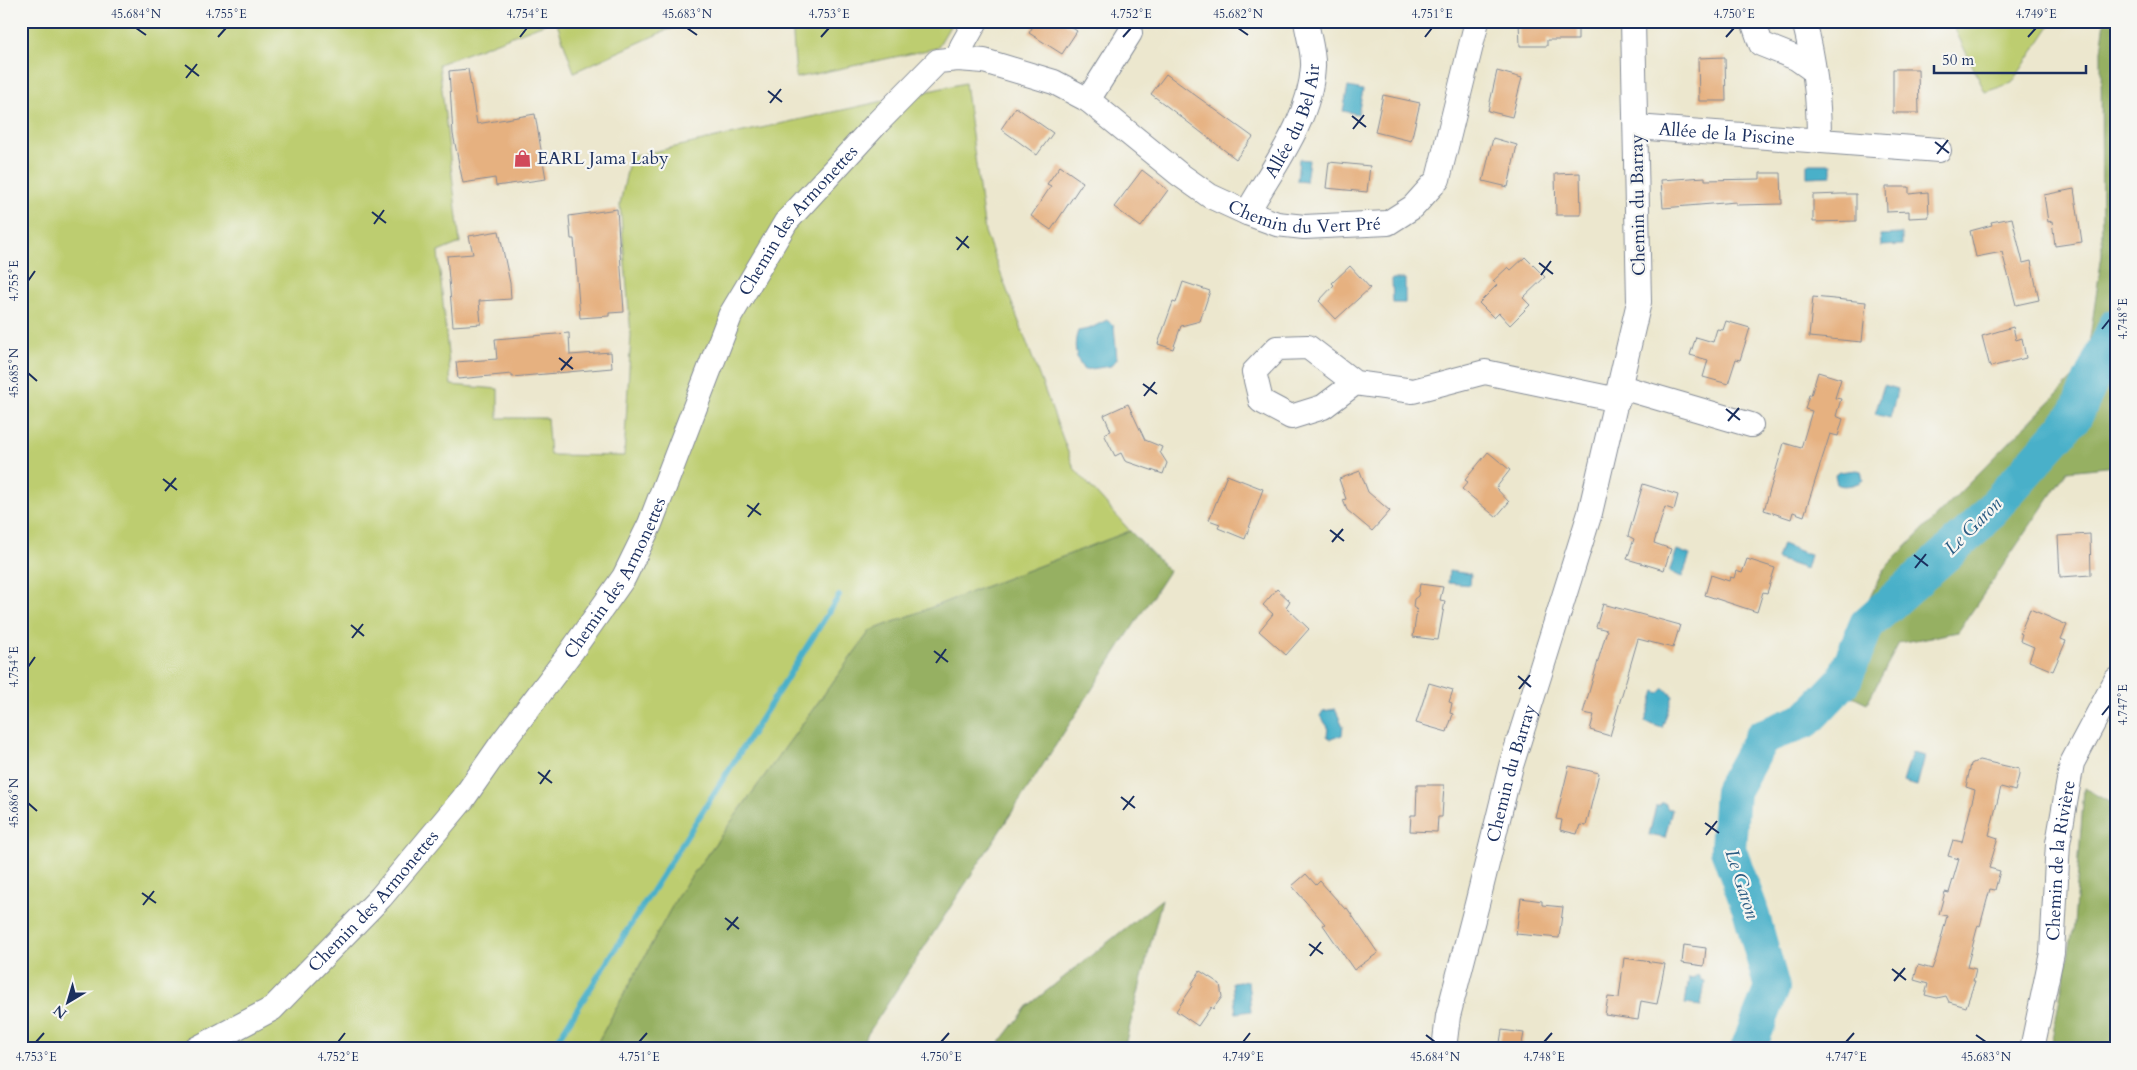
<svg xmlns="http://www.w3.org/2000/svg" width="2137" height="1070" font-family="Cardo,serif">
<rect width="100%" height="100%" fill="#f6f6f2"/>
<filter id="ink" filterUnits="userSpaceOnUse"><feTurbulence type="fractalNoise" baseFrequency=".02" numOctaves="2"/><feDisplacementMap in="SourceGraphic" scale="10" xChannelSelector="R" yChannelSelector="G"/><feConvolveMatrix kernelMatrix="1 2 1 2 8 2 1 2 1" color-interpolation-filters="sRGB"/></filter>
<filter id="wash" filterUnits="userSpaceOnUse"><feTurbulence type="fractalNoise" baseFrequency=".0096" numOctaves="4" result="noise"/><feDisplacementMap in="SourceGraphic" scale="20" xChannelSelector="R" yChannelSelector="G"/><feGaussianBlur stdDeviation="1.12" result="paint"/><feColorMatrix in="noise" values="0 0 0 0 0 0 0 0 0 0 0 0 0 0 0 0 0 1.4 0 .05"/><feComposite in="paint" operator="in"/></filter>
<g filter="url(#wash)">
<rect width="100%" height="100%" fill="#ece7ce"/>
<path fill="#bdcd6f" stroke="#6c7e66" d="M21 21H552L439 64 460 243 438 252 451 385 498 389V418H547L550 455 624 456 631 335 620 204 630 157 965 83 985 232 1074 468 1130 531 870 631 680 892 594 1049H21Z
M556 21H700L667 30 574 72Z
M792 21H953L937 48 796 78Z
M1951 21H2053L2012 83 1985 92Z"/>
<path fill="#96b062" stroke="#587060" d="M2105 21H2116V466L2067 471 1958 632 1899 643 1867 703 1829 685 1883 570 2086 365 2102 255 2101 51Z
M1130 531 1169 571 858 1049H594L680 892 870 631Z
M2084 788 2116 806V1049H2050L2074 925Z
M1162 899 1124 1049H995L1029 1005Z"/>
<path fill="#4ab0c9" stroke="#327094" d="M1348 87 1363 90 1358 114 1343 111Z
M1299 159 1309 160 1306 182 1297 181Z
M1807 164H1831V176L1807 177Z
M1902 234V245L1881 246 1880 235Z
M1392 279H1405V303H1393Z
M1107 320 1114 326 1117 359 1111 366 1084 370C1075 359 1073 344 1078 331L1089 329Z
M1884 385 1898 389 1890 418 1875 414Z
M1857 470 1861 471 1863 480C1857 485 1843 488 1837 484L1835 475 1839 472Z
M1782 544 1810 555 1806 569 1777 559Z
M1677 550 1690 555 1682 577 1669 572Z
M1449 571 1471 574 1470 585 1448 583Z
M1664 688 1673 696 1662 728 1645 722 1655 691 1659 693Z
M1335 709 1343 726 1342 735 1331 739 1327 736 1328 727 1320 716 1323 711Z
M1912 753 1925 756 1917 786 1903 782Z
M1661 803H1665L1668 809H1672L1665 838 1649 835 1656 806H1660Z
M1698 975 1701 980 1705 981 1701 1006 1685 1004 1689 978 1693 979Z
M1248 981 1251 1011 1236 1013 1232 983Z"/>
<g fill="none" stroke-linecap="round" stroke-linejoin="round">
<path stroke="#4ab0c9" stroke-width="6" d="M552 1049 839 596"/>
<path stroke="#4ab0c9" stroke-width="36" d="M1748 1049 1772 988 1750 909 1728 849 1732 791 1762 737 1806 720 1844 680 1867 624 1975 528 2075 416 2116 326"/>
</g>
<g id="blocks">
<path fill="#e6b180" d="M1036 21H1062L1077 31 1062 54 1029 33Z
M1519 21H1578V40H1547V46H1520Z
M1725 57 1726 101H1699L1698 58Z
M468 69 477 124 535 114 546 179 496 186 495 178 463 183 453 134 449 71Z
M1893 69H1918L1919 113H1893Z
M1497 71 1522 78 1512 117 1488 111Z
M1166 74 1253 137 1236 159 1151 94Z
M1383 95 1420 103 1411 141 1375 132Z
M1016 107 1053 133 1037 155 1001 129Z
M1493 138 1517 145 1508 187 1483 181Z
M1329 162 1370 166 1367 192 1326 188Z
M1060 166 1083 182 1051 230 1031 216 1051 186 1047 184Z
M1142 170 1168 190 1141 227 1114 207Z
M1580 173 1581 215H1556L1555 174Z
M1760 173H1781L1782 204 1736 205V202L1663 208 1661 180 1705 177V180L1760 179Z
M1886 187H1909V194L1928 192 1929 217 1909 218V211L1887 212Z
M2074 189 2082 242 2055 246 2052 221 2048 222 2044 195Z
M1841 194H1856V221L1813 222V195Z
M617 209 624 312 609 313V316L580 318 574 239H571L569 216Z
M2012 218 2023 263 2031 261 2039 300 2016 305 2002 252 1976 257 1970 231 1992 225 1991 222Z
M499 231 510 283 511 299 479 301 481 324 453 326 447 256 473 254 469 236Z
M1525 257 1545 277 1523 298 1530 305 1510 325 1499 313 1494 318 1479 303 1497 285 1493 281 1508 267 1511 270Z
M1350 266 1370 288 1336 319 1319 301 1334 285 1332 283Z
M1183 282 1210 291 1200 321 1181 326 1173 349 1158 344 1173 302 1176 303Z
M1813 297 1866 302 1862 342 1809 337Z
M1726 321 1750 328 1740 360 1736 359 1728 384 1703 377 1708 360 1690 355 1696 337 1713 342 1717 329 1723 330Z
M2013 327 2016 340 2022 338 2026 358 1990 367 1982 336Z
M569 333 570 355 611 352 612 368 512 377V374L458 379 456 362 497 359 495 339Z
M1818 372 1841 379 1835 398 1841 399 1836 416 1843 419 1838 436 1830 434 1804 516 1793 512 1791 519 1764 510 1784 443 1801 448 1812 411 1805 409 1809 395H1811Z
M1128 404 1145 440 1162 447 1160 452 1167 463 1163 474 1125 461 1121 453 1115 456 1104 434 1111 431 1104 415Z
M1488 452 1510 470 1496 488 1509 502 1496 517 1462 489 1468 482 1465 480Z
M1360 471 1368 492 1390 511 1372 531 1347 510 1343 500 1346 499 1339 479Z
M1227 475 1263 489 1245 539 1218 528 1220 524 1209 520Z
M1643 484 1678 495 1674 510 1665 507 1654 543 1671 549 1664 570 1627 559 1634 539 1628 536Z
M2090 534 2091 575 2060 577 2058 536Z
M1747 559 1775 568 1767 593 1763 592 1757 612 1705 595 1711 575 1729 581 1730 577 1734 578 1736 571 1742 573Z
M1420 584 1443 587 1440 600 1445 601 1438 640 1413 637 1417 610 1413 607 1414 599 1418 596Z
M1277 589 1290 601 1286 607 1309 629 1286 655 1259 631 1273 614 1263 605Z
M1603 604 1680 625 1673 648 1638 639 1610 736 1590 730 1594 715 1583 713 1607 630 1596 627Z
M2030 609 2067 625 2061 639 2066 641 2053 671 2029 661 2034 647 2020 641 2022 634 2020 633Z
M1429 683 1453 690 1449 702 1452 703 1450 713 1453 714 1447 732 1416 723Z
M1979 760 2019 769V775L2015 791 2001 787 1989 835 1998 838 1989 868 2000 871 1995 890 1990 889 1980 926 1978 925 1967 967 1976 969 1973 981H1975L1966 1007 1949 1002 1946 996 1937 998 1925 995 1928 984 1914 980 1918 965 1932 969 1936 958 1947 916 1939 914 1945 892 1949 893 1959 859 1948 856 1953 840 1962 842 1975 790 1966 787 1971 764Z
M1569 766 1599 773 1586 826 1580 825 1577 834 1560 830 1562 820 1556 819Z
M1417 785H1444L1442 817H1438L1437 832 1410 831 1411 815H1416Z
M1306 874 1316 885 1320 881 1345 909 1347 908 1378 953 1354 970 1323 925 1325 924 1292 886Z
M1521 898 1542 901V905L1563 907 1559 938 1516 934Z
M1684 945 1706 948 1704 966 1682 963Z
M1624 958 1665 964 1657 1004 1641 1001 1638 1020 1605 1015 1608 997 1619 998Z
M1200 971 1220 984 1222 997 1213 1009 1211 1007 1198 1026 1176 1011 1193 986 1191 985Z
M1502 1030 1524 1033 1521 1049H1499Z"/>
</g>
</g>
<g filter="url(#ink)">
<use href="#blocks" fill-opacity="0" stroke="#848b96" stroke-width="1"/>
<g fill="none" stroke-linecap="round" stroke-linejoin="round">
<defs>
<g id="minor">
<path d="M1753 21 1761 44 1796 58 1813 70"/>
<path d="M1804 21C1814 59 1819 100 1819 139"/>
<path d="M958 59 962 46 976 21"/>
<path d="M1088 100 1130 33"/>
<path id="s1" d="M1636 127 1939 150"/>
<path id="s2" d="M1247 213C1272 168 1310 121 1313 67 1314 53 1308 35 1306 21"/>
<path d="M1355 383 1323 407 1291 417 1261 401 1254 372 1277 348 1308 347 1355 383 1413 391 1485 372 1618 400"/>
<path d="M1621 387 1751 425"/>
<path id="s3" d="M196 1049 272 1009 381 897 463 799 502 743 571 652 624 577 650 524 730 316 786 222 878 122 938 61 958 59 984 61 1054 82 1088 100 1179 174 1210 196 1247 213 1277 224 1304 227 1388 223 1413 207 1438 179 1477 21"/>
<path id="s4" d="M1444 1049 1448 1016 1477 904 1511 766 1590 513 1639 302 1633 21"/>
<path id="s5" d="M2032 1049 2052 953 2058 843 2072 763 2116 680"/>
</g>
</defs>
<use href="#minor" stroke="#848b96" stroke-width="26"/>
<use href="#minor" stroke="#fff" stroke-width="24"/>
</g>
</g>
<path fill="none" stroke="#1b2f5e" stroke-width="2" d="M136 28 146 35M687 28 697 35M1238 28 1248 35M218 37 226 28M520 37 527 28M821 37 829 28M1123 37 1131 28M1425 37 1432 28M1726 37 1734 28M2028 37 2036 28M185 65 199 76M186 78 197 64M768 91 782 102M770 103 781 89M1352 116 1366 127M1353 129 1364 115M1935 142 1949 153M1937 154 1948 140M372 212 386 223M374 224 384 210M956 237 969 248M957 250 968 236M1539 263 1553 274M1541 275 1551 261M28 281 35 271M2102 329 2110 319M559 358 573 369M561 370 572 357M28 373 37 381M1143 384 1157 394M1144 396 1155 382M1726 409 1740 420M1728 421 1739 408M163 479 177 490M165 491 176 478M747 505 761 515M748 517 759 503M1330 530 1344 541M1332 542 1343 529M1914 555 1928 566M1915 568 1926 554M351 625 364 636M352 638 363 624M934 651 948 662M936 663 946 649M28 667 35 657M1518 676 1531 687M1519 689 1530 675M2102 715 2110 705M538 772 552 783M540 784 550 770M1121 797 1135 808M28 803 37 811M1123 810 1134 796M1705 823 1719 833M1706 835 1717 821M142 893 156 903M143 905 154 891M725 918 739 929M727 930 738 917M1309 944 1323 954M1310 956 1321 942M1892 969 1906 980M1894 981 1905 968M1426 1035 1435 1042M1976 1035 1986 1042M36 1042 44 1033M338 1042 345 1033M639 1042 647 1033M941 1042 949 1033M1243 1042 1250 1033M1544 1042 1552 1033M1846 1042 1854 1033"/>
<defs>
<symbol id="shop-bare" viewBox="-9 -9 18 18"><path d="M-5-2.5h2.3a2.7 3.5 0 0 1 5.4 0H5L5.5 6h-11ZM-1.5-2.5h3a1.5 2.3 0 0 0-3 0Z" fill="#d1495b" stroke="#f6f6f2" stroke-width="2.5" paint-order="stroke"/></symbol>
</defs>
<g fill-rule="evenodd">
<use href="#shop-bare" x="510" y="146" width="25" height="25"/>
</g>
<g text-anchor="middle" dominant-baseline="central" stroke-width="4.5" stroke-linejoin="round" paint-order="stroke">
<g font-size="18" fill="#1b2f5e" stroke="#f6f6f2">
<text stroke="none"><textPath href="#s2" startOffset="104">Allée du Bel Air</textPath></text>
<text stroke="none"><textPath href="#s1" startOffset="91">Allée de la Piscine</textPath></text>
<text transform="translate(1638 205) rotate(-91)">Chemin du Barray</text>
<text stroke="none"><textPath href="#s3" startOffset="1669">Chemin du Vert Pré</textPath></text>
<text stroke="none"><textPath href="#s3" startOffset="1044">Chemin des Armonettes</textPath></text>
<text stroke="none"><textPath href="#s3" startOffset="639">Chemin des Armonettes</textPath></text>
<text stroke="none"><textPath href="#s4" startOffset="284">Chemin du Barray</textPath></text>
<text stroke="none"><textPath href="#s5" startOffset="191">Chemin de la Rivière</textPath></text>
<text stroke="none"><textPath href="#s3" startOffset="234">Chemin des Armonettes</textPath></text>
</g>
<g font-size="18" fill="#1b2f5e" stroke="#f6f6f2" text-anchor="start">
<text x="537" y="158">EARL Jama Laby</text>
</g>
<g font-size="19" font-style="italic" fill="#2b5c83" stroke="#f6f6f2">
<text transform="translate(1973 526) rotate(-45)">Le Garon</text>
<text transform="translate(1742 884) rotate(72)">Le Garon</text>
</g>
</g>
<rect width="2137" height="1070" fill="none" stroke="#f6f6f2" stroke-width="55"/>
<g transform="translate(68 1002) rotate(218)" stroke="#f6f6f2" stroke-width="4" paint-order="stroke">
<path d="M0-4L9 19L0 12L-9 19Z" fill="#1b2f5e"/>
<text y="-8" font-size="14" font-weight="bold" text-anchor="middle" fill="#1b2f5e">N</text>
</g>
<path d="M1934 65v8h152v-8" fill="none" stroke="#1b2f5e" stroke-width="2.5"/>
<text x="1942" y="65" font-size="15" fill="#1b2f5e" stroke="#f6f6f2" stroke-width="4" paint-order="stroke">50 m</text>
<rect x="28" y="28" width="2082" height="1014" fill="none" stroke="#1b2f5e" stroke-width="2"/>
<g font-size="12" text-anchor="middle" fill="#1b2f5e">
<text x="136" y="18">45.684°N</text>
<text x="226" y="18">4.755°E</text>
<text x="527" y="18">4.754°E</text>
<text x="687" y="18">45.683°N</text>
<text x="829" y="18">4.753°E</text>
<text x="1131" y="18">4.752°E</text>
<text x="1238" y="18">45.682°N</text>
<text x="1432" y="18">4.751°E</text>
<text x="1734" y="18">4.750°E</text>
<text x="2036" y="18">4.749°E</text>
<text transform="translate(14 281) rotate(-90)" y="4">4.755°E</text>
<text transform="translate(2123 319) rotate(-90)" y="4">4.748°E</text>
<text transform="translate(14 373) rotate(-90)" y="4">45.685°N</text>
<text transform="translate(14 667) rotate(-90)" y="4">4.754°E</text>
<text transform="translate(2123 705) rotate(-90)" y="4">4.747°E</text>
<text transform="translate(14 803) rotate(-90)" y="4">45.686°N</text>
<text x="36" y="1061">4.753°E</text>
<text x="338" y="1061">4.752°E</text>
<text x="639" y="1061">4.751°E</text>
<text x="941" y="1061">4.750°E</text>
<text x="1243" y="1061">4.749°E</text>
<text x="1435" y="1061">45.684°N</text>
<text x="1544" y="1061">4.748°E</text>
<text x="1846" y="1061">4.747°E</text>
<text x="1986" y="1061">45.683°N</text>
</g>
</svg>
